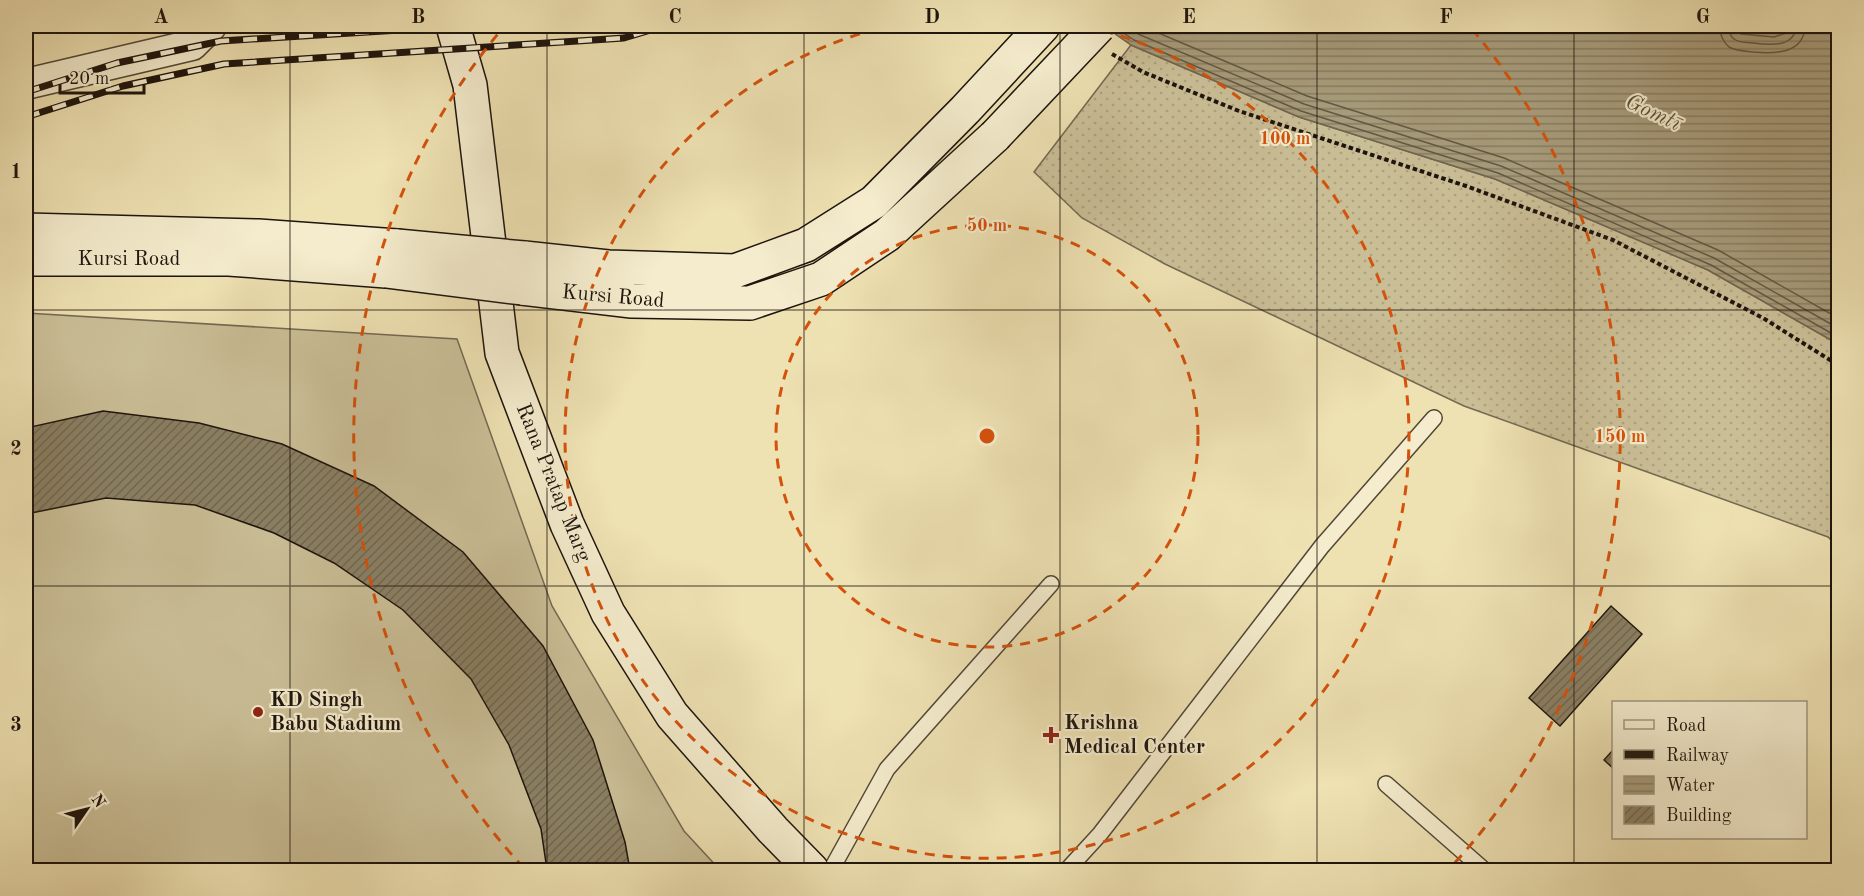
<svg xmlns="http://www.w3.org/2000/svg" width="1864" height="896" font-family="'Old Standard TT',serif">
<defs>
<pattern id="grass-dots" width="8" height="8" patternUnits="userSpaceOnUse" patternTransform="scale(1.5)"><rect width="8" height="8" fill="#cabe96"/><path d="M2 2h.1M6 6h.1" fill="none" stroke="#ada280" stroke-width="1.8" stroke-linecap="round"/></pattern>
<pattern id="water-rules" width="6" height="5" patternUnits="userSpaceOnUse" patternTransform="scale(1.5)"><rect width="6" height="5" fill="#a79b7a"/><path d="M0 2.5h6" fill="none" stroke="#877d62"/></pattern>
<pattern id="building-hatch" width="6" height="6" patternUnits="userSpaceOnUse" patternTransform="scale(1.5)"><rect width="6" height="6" fill="#8a7f63"/><path d="M-1 1l2-2M0 6l6-6M5 7l2-2" fill="none" stroke="#706750"/></pattern>
</defs>
<rect width="100%" height="100%" fill="#eee1b2"/>
<filter id="stains"><feTurbulence type="fractalNoise" baseFrequency=".00333" numOctaves="4"/><feColorMatrix values="0 0 0 0 .2 0 0 0 0 .09 0 0 0 0 .02 0 0 0 .5 -.17"/></filter>
<radialGradient id="worn" r=".72"><stop offset=".6" stop-color="#630" stop-opacity="0"/><stop offset="1" stop-color="#630" stop-opacity=".3"/></radialGradient>
<path fill="url(#grass-dots)" stroke="#746952" stroke-width="1.5" d="M1131 45 1299 117 1495 179 1708 270 1838 344V547L1828 537 1464 406 1165 264 1082 218 1034 172Z"/>
<path fill="#cabe96" stroke="#746952" stroke-width="1.5" d="M26 313 457 339 552 606 684 831 720 870H26Z"/>
<path fill="url(#water-rules)" stroke="#70654e" stroke-width="1.5" d="M1104 26H1712L1773 31 1790 26H1838V344L1708 270 1495 179 1299 117 1131 45Z"/>
<g fill="none" stroke-linecap="round" stroke-linejoin="round">
<path stroke="#625844" stroke-width="1.5" d="M1126 26 1138 34 1304 104 1501 166 1714 258 1838 328
M1142 26 1307 96 1504 158 1718 250 1838 318
M1719 26C1720 34 1722 41 1729 47 1736 51 1745 51 1753 52 1775 54 1804 54 1805 26
M1728 26C1729 31 1729 35 1734 39 1739 43 1746 42 1753 43 1769 45 1795 48 1796 26
M1736 26 1737 31 1741 34 1774 37 1786 33 1789 26
M1116 28 1134 40 1301 111 1498 173 1711 265 1838 337"/>
</g>
<path fill="url(#building-hatch)" stroke="#1d140d" stroke-width="1.5" d="M103 411 199 423 282 444 374 486 463 552 543 646 593 740 625 842 630 870H547L541 829 509 745 471 679 403 610 334 563 274 533 195 505 106 498 26 514V428Z
M1611 606 1642 634 1560 726 1529 698Z
M1614 749V769L1604 760Z"/>
<g fill="none" stroke-linecap="round" stroke-linejoin="round">
<defs>
<path id="lane" d="M1386 784 1484 870
M831 870 887 769 1051 584
M1067 870 1100 834 1322 546 1434 418"/>
<path id="street" d="M26 84 192 45 211 26"/>
<path id="secondary" d="M453 26 470 85 502 353 567 524 608 613 672 715 773 830 812 870
M26 230 258 236 397 246
M524 258 608 267 735 271 806 245 874 202 965 110 1043 26
M26 259H229L386 271
M522 288 632 301 750 303 821 279 887 235 995 136"/>
</defs>
<use href="#lane" stroke="#514736" stroke-width="18"/>
<use href="#street" stroke="#514736" stroke-width="33"/>
<use href="#secondary" stroke="#1d140d" stroke-width="36"/>
<path stroke="#1d140d" stroke-width="4" stroke-dasharray="4.5 3" stroke-linecap="butt" d="M1112 54 1143 72 1239 111 1466 186 1613 240 1763 318 1838 365"/>
<use href="#lane" stroke="#f4eccd" stroke-width="15"/>
<use href="#street" stroke="#f4eccd" stroke-width="30"/>
<use href="#secondary" stroke="#f4eccd" stroke-width="33"/>
<defs>
<path id="rail" d="M26 92 117 63 221 41 465 26
M26 117 123 86 224 64 624 38 664 26"/>
</defs>
<use href="#rail" stroke="#1d140d" stroke-width="7"/>
<use href="#rail" stroke="#f4eccd" stroke-width="4.5" stroke-dasharray="14" stroke-linecap="butt"/>
<defs>
<path id="secondary-bridge" d="M995 136 1099 26
M397 246 524 258
M386 271 522 288"/>
</defs>
<use href="#secondary-bridge" stroke="#1d140d" stroke-width="36" stroke-linecap="butt"/>
<use href="#secondary-bridge" stroke="#f4eccd" stroke-width="33"/>
</g>
<path fill="none" stroke="#1d140d" stroke-width="1.5" stroke-opacity="0.55" d="M290 26V870M547 26V870M804 26V870M1060 26V870M1317 26V870M1574 26V870M26 310H1838M26 586H1838"/>
<g fill="none" stroke="#d4520c" stroke-width="3" stroke-dasharray="10 8">
<circle cx="987" cy="436" r="211"/>
<path d="M1086 26A422 422 0 1 1 888 26"/>
<path d="M524 868A633 633 0 0 1 502 29M1472 29A633 633 0 0 1 1450 868"/>
</g>
<g fill="#8f2418" stroke="#f4eccd" stroke-width="2">
<circle cx="258" cy="712" r="6"/>
<path d="M1048 726h6v6h6v6h-6v6h-6v-6h-6v-6h6z"/>
</g>
<g text-anchor="middle" dominant-baseline="central" stroke-width="4.5" stroke-linejoin="round" paint-order="stroke">
<g font-size="21" fill="#1d140d" stroke="#f4eccd">
<text x="129" y="259">Kursi Road</text>
<text transform="translate(613 297) rotate(5)">Kursi Road</text>
<text transform="translate(553 483) rotate(68)">Rana Pratap Marg</text>
</g>
<g font-size="21" font-weight="bold" fill="#1d140d" stroke="#f4eccd" text-anchor="start">
<text x="270" y="700">KD Singh<tspan x="270" dy="24">Babu Stadium</tspan></text>
<text x="1064" y="723">Krishna<tspan x="1064" dy="24">Medical Center</tspan></text>
</g>
<g font-size="22" font-style="italic" fill="#5b513e" stroke="#f4eccd">
<text transform="translate(1653 113) rotate(25)">Gomtī</text>
</g>
</g>
<circle cx="987" cy="436" r="9" fill="#d4520c" stroke="#f4eccd" stroke-width="3"/>
<g font-size="18" text-anchor="middle" font-weight="bold" fill="#d4520c" stroke="#f4eccd" stroke-width="4.5" stroke-linejoin="round" paint-order="stroke">
<text x="1285" y="144">100 m</text>
<text x="987" y="231">50 m</text>
<text x="1620" y="442">150 m</text>
</g>
<rect width="1864" height="896" fill="none" stroke="#eee1b2" stroke-width="66"/>
<rect x="1612" y="701" width="195" height="138" fill="#f4eccd" stroke="#9e9680" stroke-width="1.5"/>
<rect x="1624" y="720" width="30" height="9" fill="#f4eccd" stroke="#9e9680" stroke-width="1.5"/>
<text x="1666" y="731" font-size="18" fill="#1d140d">Road</text>
<rect x="1624" y="750" width="30" height="9" fill="#1d140d" stroke="#9e9680" stroke-width="1.5"/>
<text x="1666" y="761" font-size="18" fill="#1d140d">Railway</text>
<rect x="1624" y="776" width="30" height="18" fill="url(#water-rules)" stroke="#9e9680" stroke-width="1.5"/>
<text x="1666" y="791" font-size="18" fill="#1d140d">Water</text>
<rect x="1624" y="806" width="30" height="18" fill="url(#building-hatch)" stroke="#9e9680" stroke-width="1.5"/>
<text x="1666" y="821" font-size="18" fill="#1d140d">Building</text>
<g transform="translate(87 809) rotate(55)" stroke="#f4eccd" stroke-width="4.5" paint-order="stroke">
<path d="M0-4.5L10 22L0 15L-10 22Z" fill="#1d140d"/>
<text y="-9" font-size="16" font-weight="bold" text-anchor="middle" fill="#1d140d">N</text>
</g>
<path d="M60 84v9h84v-9" fill="none" stroke="#1d140d" stroke-width="3"/>
<text x="69" y="84" font-size="18" fill="#1d140d" stroke="#f4eccd" stroke-width="4.5" paint-order="stroke">20 m</text>
<rect x="33" y="33" width="1798" height="830" fill="none" stroke="#1d140d" stroke-width="2"/>
<g font-size="20" text-anchor="middle" font-weight="bold" fill="#1d140d">
<text x="161" y="23">A</text>
<text x="418" y="23">B</text>
<text x="675" y="23">C</text>
<text x="932" y="23">D</text>
<text x="1189" y="23">E</text>
<text x="1446" y="23">F</text>
<text x="1703" y="23">G</text>
<text x="16" y="178">1</text>
<text x="16" y="455">2</text>
<text x="16" y="731">3</text>
</g>
<rect width="100%" height="100%" filter="url(#stains)"/>
<rect width="100%" height="100%" fill="url(#worn)"/>
</svg>
